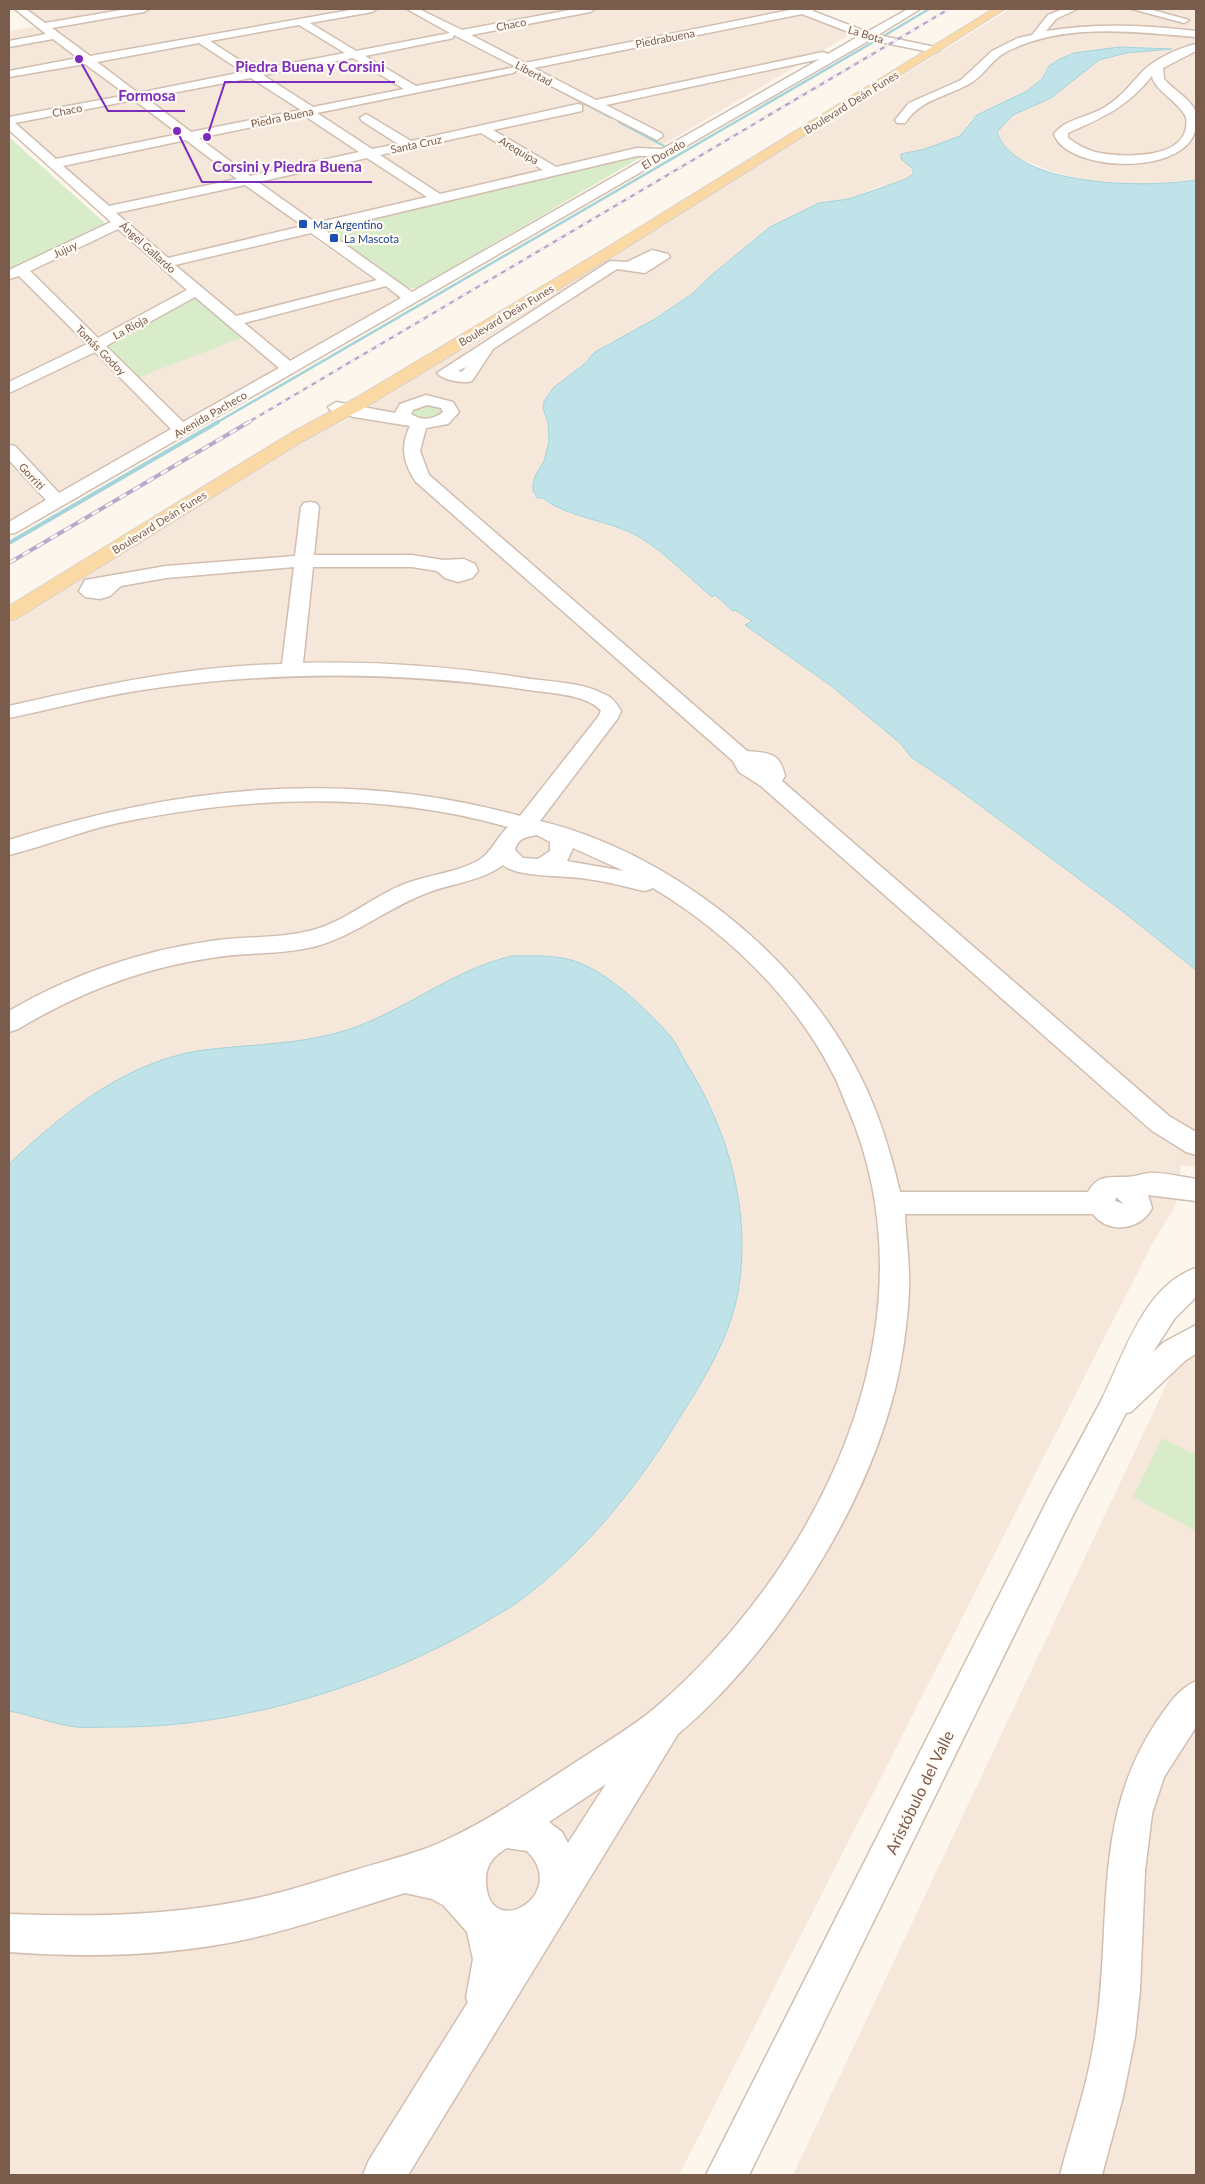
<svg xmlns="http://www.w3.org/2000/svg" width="1205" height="2184" font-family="Lato,sans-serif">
<rect width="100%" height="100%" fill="#fdf6ec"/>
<path fill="#f5e8da" d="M27 9H796L854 32 666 143 170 260 9 121V31L47 24Z
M1010 9H1196V180L1149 185 1088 181 1051 171 1015 157 1000 140 997 132 1013 115 1051 98 1099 60 1126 53 1172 49 1119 47 1074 53 1060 59 1046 70 1042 79 1027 91 973 118 960 136 925 149 901 154V159L913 169 911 176 895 185H883L849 199 819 203 770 227 714 273 692 294 620 340 611 342 589 358 572 375 545 415 548 422V447L544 461 536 474 533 491 534 496 572 514 627 531 652 546 733 610H735L752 622 746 624 830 685 900 743 911 757 951 784 1121 910 1196 970V1167L1181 1165 1176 1205 1153 1242 679 2175H9V624L309 438 343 422Z
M117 229 158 269 306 233 401 299 9 523V278Z
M1196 1353V2175H793L1172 1373Z"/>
<path fill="#d8ecc9" d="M9 137 105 223V225L9 269Z
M639 154 645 155 417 288H405L325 229Z
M196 294 246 336 135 379 100 345Z
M421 404 439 406 444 411 437 419 414 420 407 410Z
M1162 1438 1196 1455V1531L1133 1497Z"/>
<path fill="#bfe3e8" stroke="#a5d3da" d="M1119 47 1172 49 1126 53 1099 60 1051 98 1013 115 997 132C1015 188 1149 188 1196 180V970L1121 910 951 784 911 757 900 743 830 685 745 625 752 621 735 610 733 611 715 595 712 597C687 576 657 544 627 531 598 519 567 516 542 498H537L533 491V484L536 474 544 461 549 442 548 422 543 408 544 401 554 387 582 366 595 352 653 320 692 294 714 273 770 227 819 203 849 199 906 179 913 174V169L901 159V154L925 149 960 136 977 115 1027 91 1042 79 1049 66 1060 59 1074 53Z
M512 956C530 956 549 955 567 959 602 966 648 1010 671 1037 677 1044 680 1053 685 1061 728 1129 752 1211 738 1292 730 1337 704 1379 680 1417 638 1486 587 1550 522 1599 511 1608 498 1614 487 1621 380 1685 236 1729 111 1727 99 1727 87 1728 76 1727 54 1724 31 1715 9 1711V1164C66 1110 131 1057 212 1049 258 1044 303 1044 347 1030 405 1011 452 970 512 956Z"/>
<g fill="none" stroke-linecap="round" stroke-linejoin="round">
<path stroke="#a5d3da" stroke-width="2.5" d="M882 37 929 9
M549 85 612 118
M619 122 664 146
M216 423 875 41"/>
<path stroke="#a5d3da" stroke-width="4" d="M9 543 218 422"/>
<defs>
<path id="minor" d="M15 9H26L45 23 127 9H149L144 12 52 28 90 56 356 9H377L372 12 310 23 356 51 450 33 407 9H419L462 30 575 9H595L590 12 471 35 525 63 795 9H814L813 11 867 32 908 9H920L878 35 935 47 940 50 935 53 870 40 15 533 9 534V522L46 500 9 460V445L15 446 59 493 171 429 95 352 9 393V382L87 344 19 276 9 279V270L111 222 9 130V117L127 95 85 64 9 77V71L78 58 53 39 9 47V41L46 34ZM802 14 859 36 828 54 823 52 596 100 534 68ZM299 25 345 53 255 70 210 41ZM454 35 516 67 416 86 365 56 449 39 453 38ZM199 43 243 72 138 93 97 62ZM353 58 404 89 313 107 263 75ZM820 59 662 149 637 148 556 167 493 130 582 111V105L578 104 411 141 366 114 360 118 362 121 398 144 372 149 317 113 513 73 518 69 657 140 663 136 661 133 606 105ZM251 78 301 110 191 132 146 98ZM134 100 179 134 56 159 15 123ZM305 116 359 152 250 176 199 138ZM481 133 543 170 440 194 380 155ZM186 140 237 179 109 206 63 166ZM637 156H650L412 292 325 230ZM367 158 427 197 316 223 258 182ZM245 185 303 226 168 258 116 213ZM118 229 187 290 98 338 30 271ZM311 233 377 280 236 316 175 265ZM386 286 401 298 290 361 244 323ZM195 297 279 368 183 422 106 346Z
M1063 9H1077L1056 19 1046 31C1096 23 1146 25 1196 31V37C1134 32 1064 22 1006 52 991 60 984 76 969 84 946 97 921 99 905 123H897L895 120 909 103 961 80 992 51 1018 38 1032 35 1048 15Z
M1132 9H1149L1189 20 1184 23Z
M1196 44V51L1163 68 1164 79C1173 90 1190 98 1196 112 1197 115 1196 120 1196 123 1196 177 1067 174 1054 134 1065 119 1089 117 1105 107 1122 97 1131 83 1144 70 1157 58 1179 48 1196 44ZM1152 76C1153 89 1179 102 1186 117 1193 161 1121 158 1095 152 1085 149 1076 144 1068 138V133C1104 117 1127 107 1152 76Z
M652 250 668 254 670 257 645 273 617 269 493 349 472 381C463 384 443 380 437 373L610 261 627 262ZM466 367 462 372 458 371Z
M426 395 453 402 459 412 448 424 426 428 420 451 429 475 747 751C768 753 780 752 785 776L782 781 1169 1116 1196 1132V1155L1186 1152 1151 1130 761 786 739 772 733 761 416 482C403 463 400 446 410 426L354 417 330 410 328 407 336 402 395 413 400 404ZM427 405 441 408 443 412C433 420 422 421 411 414L413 410Z
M310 502 316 503 319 507 314 555H412L443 560 464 559 475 564 478 571 472 578 458 582 445 578 437 571 412 567H313L303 663C380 661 455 667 531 679 556 682 584 683 606 695 613 698 617 704 621 711L618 718 540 821C666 851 796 952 856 1068 877 1107 890 1149 900 1192H1088C1097 1175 1109 1177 1125 1177 1133 1177 1141 1174 1149 1173 1164 1172 1181 1177 1196 1179V1201L1148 1195 1152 1208C1141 1230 1109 1235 1093 1214H905C906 1239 910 1265 909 1290 908 1316 904 1346 899 1372 872 1501 778 1649 678 1734L408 2175H363L369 2160 468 2002 466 1998 473 1959 467 1932 443 1905 432 1899 405 1893C353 1909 301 1927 248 1939 171 1956 87 1958 9 1952V1914C87 1917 165 1916 242 1901 281 1894 318 1881 355 1870 387 1860 420 1853 450 1838 496 1816 537 1787 579 1760 605 1743 632 1727 655 1708 820 1566 939 1325 849 1111 843 1098 839 1084 832 1072 793 996 726 932 653 888L645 891C626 887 606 881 587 879 565 875 517 878 503 865 478 883 449 883 422 895 385 910 355 935 317 946 282 955 246 952 211 958 142 968 78 993 18 1029L9 1032V1011C71 975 140 951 211 941 245 936 279 939 313 930 347 921 374 895 407 883 431 874 457 873 479 860 493 851 496 838 508 827 381 791 246 796 118 823 81 831 46 846 9 855V840C178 786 347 768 520 816L598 717 601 711C587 693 543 693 522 689 395 671 269 671 142 690 97 697 53 709 9 718V706C99 685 190 666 282 664L294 567 166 578 121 586 110 596 100 599 85 597 79 591 85 580 166 566 295 556 301 507 304 503ZM537 835 550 842V851L538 859 523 858 515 850C518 838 526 837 537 835ZM573 848 624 871 567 861ZM1116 1197 1124 1204 1115 1201ZM606 1784 568 1843 562 1832 549 1822ZM507 1848 527 1851C571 1895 488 1943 486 1882 485 1866 493 1856 507 1848Z
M1196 1268V1297L1175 1318 1153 1352 1164 1342 1196 1325V1354L1186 1360 1131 1412 1126 1413 1072 1517 749 2175H706L1050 1495C1067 1464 1084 1433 1101 1401 1124 1356 1143 1286 1196 1268Z
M1196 1681V1727L1164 1777 1152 1814 1145 1871 1140 1990 1135 2037 1123 2097 1102 2175H1060C1072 2129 1088 2084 1095 2036 1113 1925 1090 1821 1157 1721 1168 1705 1178 1689 1196 1681Z"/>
<path id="major" d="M993 9H1005L613 256 366 407 303 441 16 619 9 621V606L291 433 354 399 603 250Z"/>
</defs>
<use href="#minor" stroke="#d1beb0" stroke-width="3"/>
<use href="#major" stroke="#dad1cd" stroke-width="2"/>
<use href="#minor" fill="#fff" fill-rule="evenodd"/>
<use href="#major" fill="#fbd9a5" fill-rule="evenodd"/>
<defs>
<path id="rail-far1" d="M247 423 949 9"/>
<path id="rail" d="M9 563 249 422"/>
</defs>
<use href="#rail-far1" stroke="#b9a8c9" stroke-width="2.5"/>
<use href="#rail" stroke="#b9a8c9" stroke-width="4"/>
<use href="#rail-far1" stroke="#fffaf3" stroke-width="2" stroke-dasharray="5" stroke-linecap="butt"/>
<use href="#rail" stroke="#fffaf3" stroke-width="2.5" stroke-dasharray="8" stroke-linecap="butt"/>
</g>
<g fill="#1a4fb4" stroke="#fffaf3" stroke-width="2">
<rect x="298" y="219" width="10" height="10" rx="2.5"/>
<rect x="329" y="233" width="10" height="10" rx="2.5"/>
</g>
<g text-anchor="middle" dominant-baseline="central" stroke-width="4.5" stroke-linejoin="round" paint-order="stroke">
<g font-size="11" fill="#7a5c4d" stroke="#fffaf3">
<text transform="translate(511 24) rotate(-11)">Chaco</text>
<text transform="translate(866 34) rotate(17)">La Bota</text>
<text transform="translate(665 38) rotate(-11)">Piedrabuena</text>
<text transform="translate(534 73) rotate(28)">Libertad</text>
<text transform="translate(851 102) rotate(-32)">Boulevard Deán Funes</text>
<text transform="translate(67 110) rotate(-11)">Chaco</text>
<text transform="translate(282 117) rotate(-12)">Piedra Buena</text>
<text transform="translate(416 144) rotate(-12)">Santa Cruz</text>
<text transform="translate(519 150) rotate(31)">Arequipa</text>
<text transform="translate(663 154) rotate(-30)">El Dorado</text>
<text transform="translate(148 247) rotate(42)">Ángel Gallardo</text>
<text transform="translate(65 249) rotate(-25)">Jujuy</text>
<text transform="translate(506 315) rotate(-31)">Boulevard Deán Funes</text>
<text transform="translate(130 327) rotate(-29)">La Rioja</text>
<text transform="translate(101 350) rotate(45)">Tomás Godoy</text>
<text transform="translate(210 414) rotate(-30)">Avenida Pacheco</text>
<text transform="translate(32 476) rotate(47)">Gorriti</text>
<text transform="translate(159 522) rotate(-32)">Boulevard Deán Funes</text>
</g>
<g font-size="11" fill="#164399" stroke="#fffaf3" text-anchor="start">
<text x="313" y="224">Mar Argentino</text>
<text x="344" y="238">La Mascota</text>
</g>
<g font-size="16" fill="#7a5c4d" stroke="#fffaf3">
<text transform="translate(919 1792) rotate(-64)">Aristóbulo del Valle</text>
</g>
</g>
<path fill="none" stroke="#7b2cbf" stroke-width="2" d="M207 137L225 82H395M79 59L108 111H185M177 131L202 182H372"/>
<g fill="#7b2cbf" stroke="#fffaf3" stroke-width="2">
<circle cx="207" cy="137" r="5"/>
<circle cx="79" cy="59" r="5"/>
<circle cx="177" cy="131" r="5"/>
</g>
<g font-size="15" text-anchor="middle" font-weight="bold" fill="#7b2cbf" stroke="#fffaf3" stroke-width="4.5" stroke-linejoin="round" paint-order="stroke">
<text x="310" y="72">Piedra Buena y Corsini</text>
<text x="147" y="101">Formosa</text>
<text x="287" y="172">Corsini y Piedra Buena</text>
</g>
<rect width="1205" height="2184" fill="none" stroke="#7a5c4d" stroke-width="20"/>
</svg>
